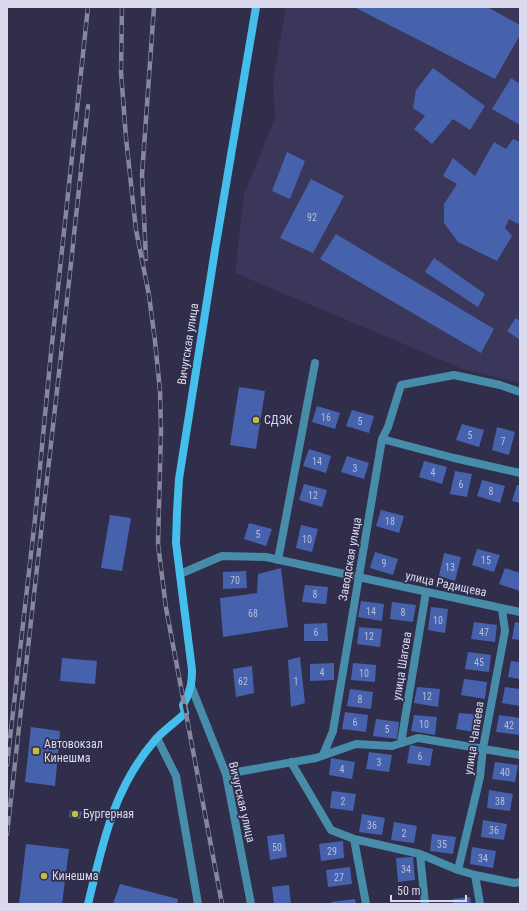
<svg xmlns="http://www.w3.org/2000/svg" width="527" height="911" font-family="'Roboto Condensed',sans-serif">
<rect width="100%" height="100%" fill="#302e4b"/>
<path fill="#3a375a" d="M286 7H520V383L463 369 235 273 244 195 275 118 273 81Z"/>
<path fill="#4762ac" d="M354 7H487L520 25V35L495 79Z
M433 68 485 106 470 130 453 119 432 144 414 129 425 116 413 108 416 90Z
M511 78 520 84V125L492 109Z
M513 139 520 142V221L518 224 509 219 505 228 512 236 497 261 458 242 444 223V204L457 184 443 176 453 158 475 176 494 142 506 149Z
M287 152 305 161 290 199 272 191Z
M311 179 344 196 313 253 280 238Z
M336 234 494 329 481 353 320 259Z
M434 258 485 294 478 307 425 272Z
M516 318 520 321V340L507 331Z
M239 387 265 391 256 449 230 445Z
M317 406 340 413 335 429 312 422Z
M352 410 374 416 369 433 346 426Z
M462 424 484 430 479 447 456 440Z
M497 427 515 432 509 455 492 450Z
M309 449 331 456 326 473 303 466Z
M347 456 369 463 364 479 341 472Z
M424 461 447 467 442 484 419 477Z
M455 471 472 474 467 497 450 494Z
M482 480 505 486 500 503 477 496Z
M304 484 327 490 322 507 299 500Z
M517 485H520V503L512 501Z
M381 510 404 516 399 533 376 526Z
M110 515 131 518 122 571 101 568Z
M249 523 272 529 266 546 244 539Z
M301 525 318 529 312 552 296 548Z
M477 549 500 555 494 572 472 565Z
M375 552 398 559 393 575 370 568Z
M444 553 461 557 455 581 439 576Z
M281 568 288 627 223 637 220 598 257 593 258 574Z
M505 568 520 573V591L499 584Z
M246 571 247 588 223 589V572Z
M305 585 328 587 326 604 302 602Z
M361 601 384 604 382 621 358 617Z
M392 602 416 605 413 622 390 619Z
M431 607 448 609 445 633 428 630Z
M474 622 497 625 495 642 471 639Z
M515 622 520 623V640L512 639Z
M327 623 328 641H304V624Z
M359 627 382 629 380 647 357 644Z
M468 652 491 655 489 672 465 669Z
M300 657 305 703 291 707 288 660Z
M62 658 97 661 95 684 60 681Z
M511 661 520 662V679L508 677Z
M334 663V680L310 681V664Z
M353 663 376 665 375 682 351 680Z
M252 666 254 693 236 697 233 669Z
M464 679 487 682 485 699 461 695Z
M417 687 440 689 438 707 414 703Z
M505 687 520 689V706L502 703Z
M350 689 373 692 371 709 347 706Z
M345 712 368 715 366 732 342 729Z
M459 713 482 715 479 733 456 729Z
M414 715 437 717 435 735 411 731Z
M499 715 520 718V735L496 732Z
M376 719 399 722 397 739 373 736Z
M31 727 60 731 55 786 25 782Z
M410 745 433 749 430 766 407 763Z
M369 752 392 755 389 772 366 769Z
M331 758 355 762 352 779 329 775Z
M495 762 518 765 515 782 492 779Z
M489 790 513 794 510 811 487 808Z
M332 791 356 794 353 811 330 808Z
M70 810 82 812 80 819 69 817Z
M362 814 385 818 382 835 359 832Z
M483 820 507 824 504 840 481 837Z
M394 822 417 826 414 843 391 840Z
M284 834 287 857 270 860 267 836Z
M432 834 456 837 453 854 430 851Z
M343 841 344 858 321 861 319 844Z
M26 844 69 849 62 904H19Z
M472 847 496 851 493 868 470 864Z
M413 857 415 880 398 882 396 858Z
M350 867 352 884 328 887 326 870Z
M120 884 178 899 177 904H113Z
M289 885 291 904H274L272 887Z
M470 897 471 904H453V899Z
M355 899 356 904H332L331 902Z"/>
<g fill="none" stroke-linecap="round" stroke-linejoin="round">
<path stroke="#478ca8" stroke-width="8" d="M382 439 388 427 401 385 454 375 500 385 520 392
M278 560 315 363
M180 574 222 556 266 557 520 612
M191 686 226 774 251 904
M157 738 176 776 198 904
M401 743 426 592
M323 755 333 731 382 439 454 458 520 473
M291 762 331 830 354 839 420 854 458 870 475 875 514 883 520 882
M226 774 316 758 356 744 392 746 418 738 520 755
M354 839 366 904
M420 854 425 904
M458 870 480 777 483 748 505 631 502 609
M475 875 480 904"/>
<path stroke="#45beeb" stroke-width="8" d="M88 904C103 843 113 788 156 739 164 730 176 722 185 713L183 705C190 693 192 684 192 670L176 543 177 512 179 479 215 250 256 7"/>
<defs>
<path id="rail" d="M122 7 121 72 126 138 136 230 149 295 155 341 160 391 161 431 158 544 166 608 222 904
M146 259 142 175 154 7
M7 765 35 519 51 353 88 7
M7 834 61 355 88 106"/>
</defs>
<use href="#rail" stroke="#86869d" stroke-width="4.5"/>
<use href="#rail" stroke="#302e4b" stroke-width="3" stroke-dasharray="9" stroke-linecap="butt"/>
</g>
<g fill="#c2bd3f" stroke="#302e4b" stroke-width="1.5">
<circle cx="256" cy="420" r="4"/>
<rect x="32" y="747" width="8" height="8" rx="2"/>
<circle cx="75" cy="814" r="4"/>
<circle cx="44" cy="876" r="4"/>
</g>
<g text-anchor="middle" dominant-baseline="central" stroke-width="3.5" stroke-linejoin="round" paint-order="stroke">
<g font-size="10" fill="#b5bcdc">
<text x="312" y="217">92</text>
<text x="326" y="417">16</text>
<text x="360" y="421">5</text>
<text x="470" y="435">5</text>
<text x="503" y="441">7</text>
<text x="317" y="461">14</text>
<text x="355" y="468">3</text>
<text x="433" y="472">4</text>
<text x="461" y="484">6</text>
<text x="491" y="491">8</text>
<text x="313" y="495">12</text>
<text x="390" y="521">18</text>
<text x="258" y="534">5</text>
<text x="307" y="539">10</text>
<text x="486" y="560">15</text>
<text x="384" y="563">9</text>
<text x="450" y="567">13</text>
<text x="235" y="580">70</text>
<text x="315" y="594">8</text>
<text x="371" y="611">14</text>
<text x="403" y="612">8</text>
<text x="253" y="613">68</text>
<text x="438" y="620">10</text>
<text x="316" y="632">6</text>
<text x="484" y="632">47</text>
<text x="369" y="636">12</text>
<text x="479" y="662">45</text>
<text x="322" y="672">4</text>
<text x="364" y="673">10</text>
<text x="243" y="681">62</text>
<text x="296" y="681">1</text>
<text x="427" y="696">12</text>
<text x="360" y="699">8</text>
<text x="355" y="722">6</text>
<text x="424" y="724">10</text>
<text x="509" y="725">42</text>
<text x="387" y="729">5</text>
<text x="420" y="756">6</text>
<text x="379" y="762">3</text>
<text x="342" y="769">4</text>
<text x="505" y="772">40</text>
<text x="343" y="801">2</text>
<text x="500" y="801">38</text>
<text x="372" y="825">36</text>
<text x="494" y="830">36</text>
<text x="404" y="833">2</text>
<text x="442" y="844">35</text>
<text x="277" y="847">50</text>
<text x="332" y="851">29</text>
<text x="483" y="858">34</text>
<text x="406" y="869">34</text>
<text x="339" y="877">27</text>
</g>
<g font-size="12" fill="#dadaec" stroke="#302e4b">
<text transform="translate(188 344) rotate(-81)">Вичугская улица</text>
<text transform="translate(350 559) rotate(-80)">Заводская улица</text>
<text transform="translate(446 584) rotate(12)">улица Радищева</text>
<text transform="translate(402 666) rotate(-81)">улица Шагова</text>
<text transform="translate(474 738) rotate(-81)">улица Чапаева</text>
<text transform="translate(242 802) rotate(77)">Вичугская улица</text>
</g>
<g font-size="12" fill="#dadaec" stroke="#302e4b" text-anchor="start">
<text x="264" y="420">СДЭК</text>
<text x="44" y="744">Автовокзал<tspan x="44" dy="14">Кинешма</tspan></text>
<text x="83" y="814">Бургерная</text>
<text x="52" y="876">Кинешма</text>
</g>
</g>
<rect width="527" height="911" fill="none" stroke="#dadaec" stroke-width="16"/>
<path d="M391 895v6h75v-6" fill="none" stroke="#dadaec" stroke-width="2"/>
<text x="397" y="895" font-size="12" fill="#dadaec" stroke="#302e4b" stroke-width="3" paint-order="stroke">50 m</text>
</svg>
